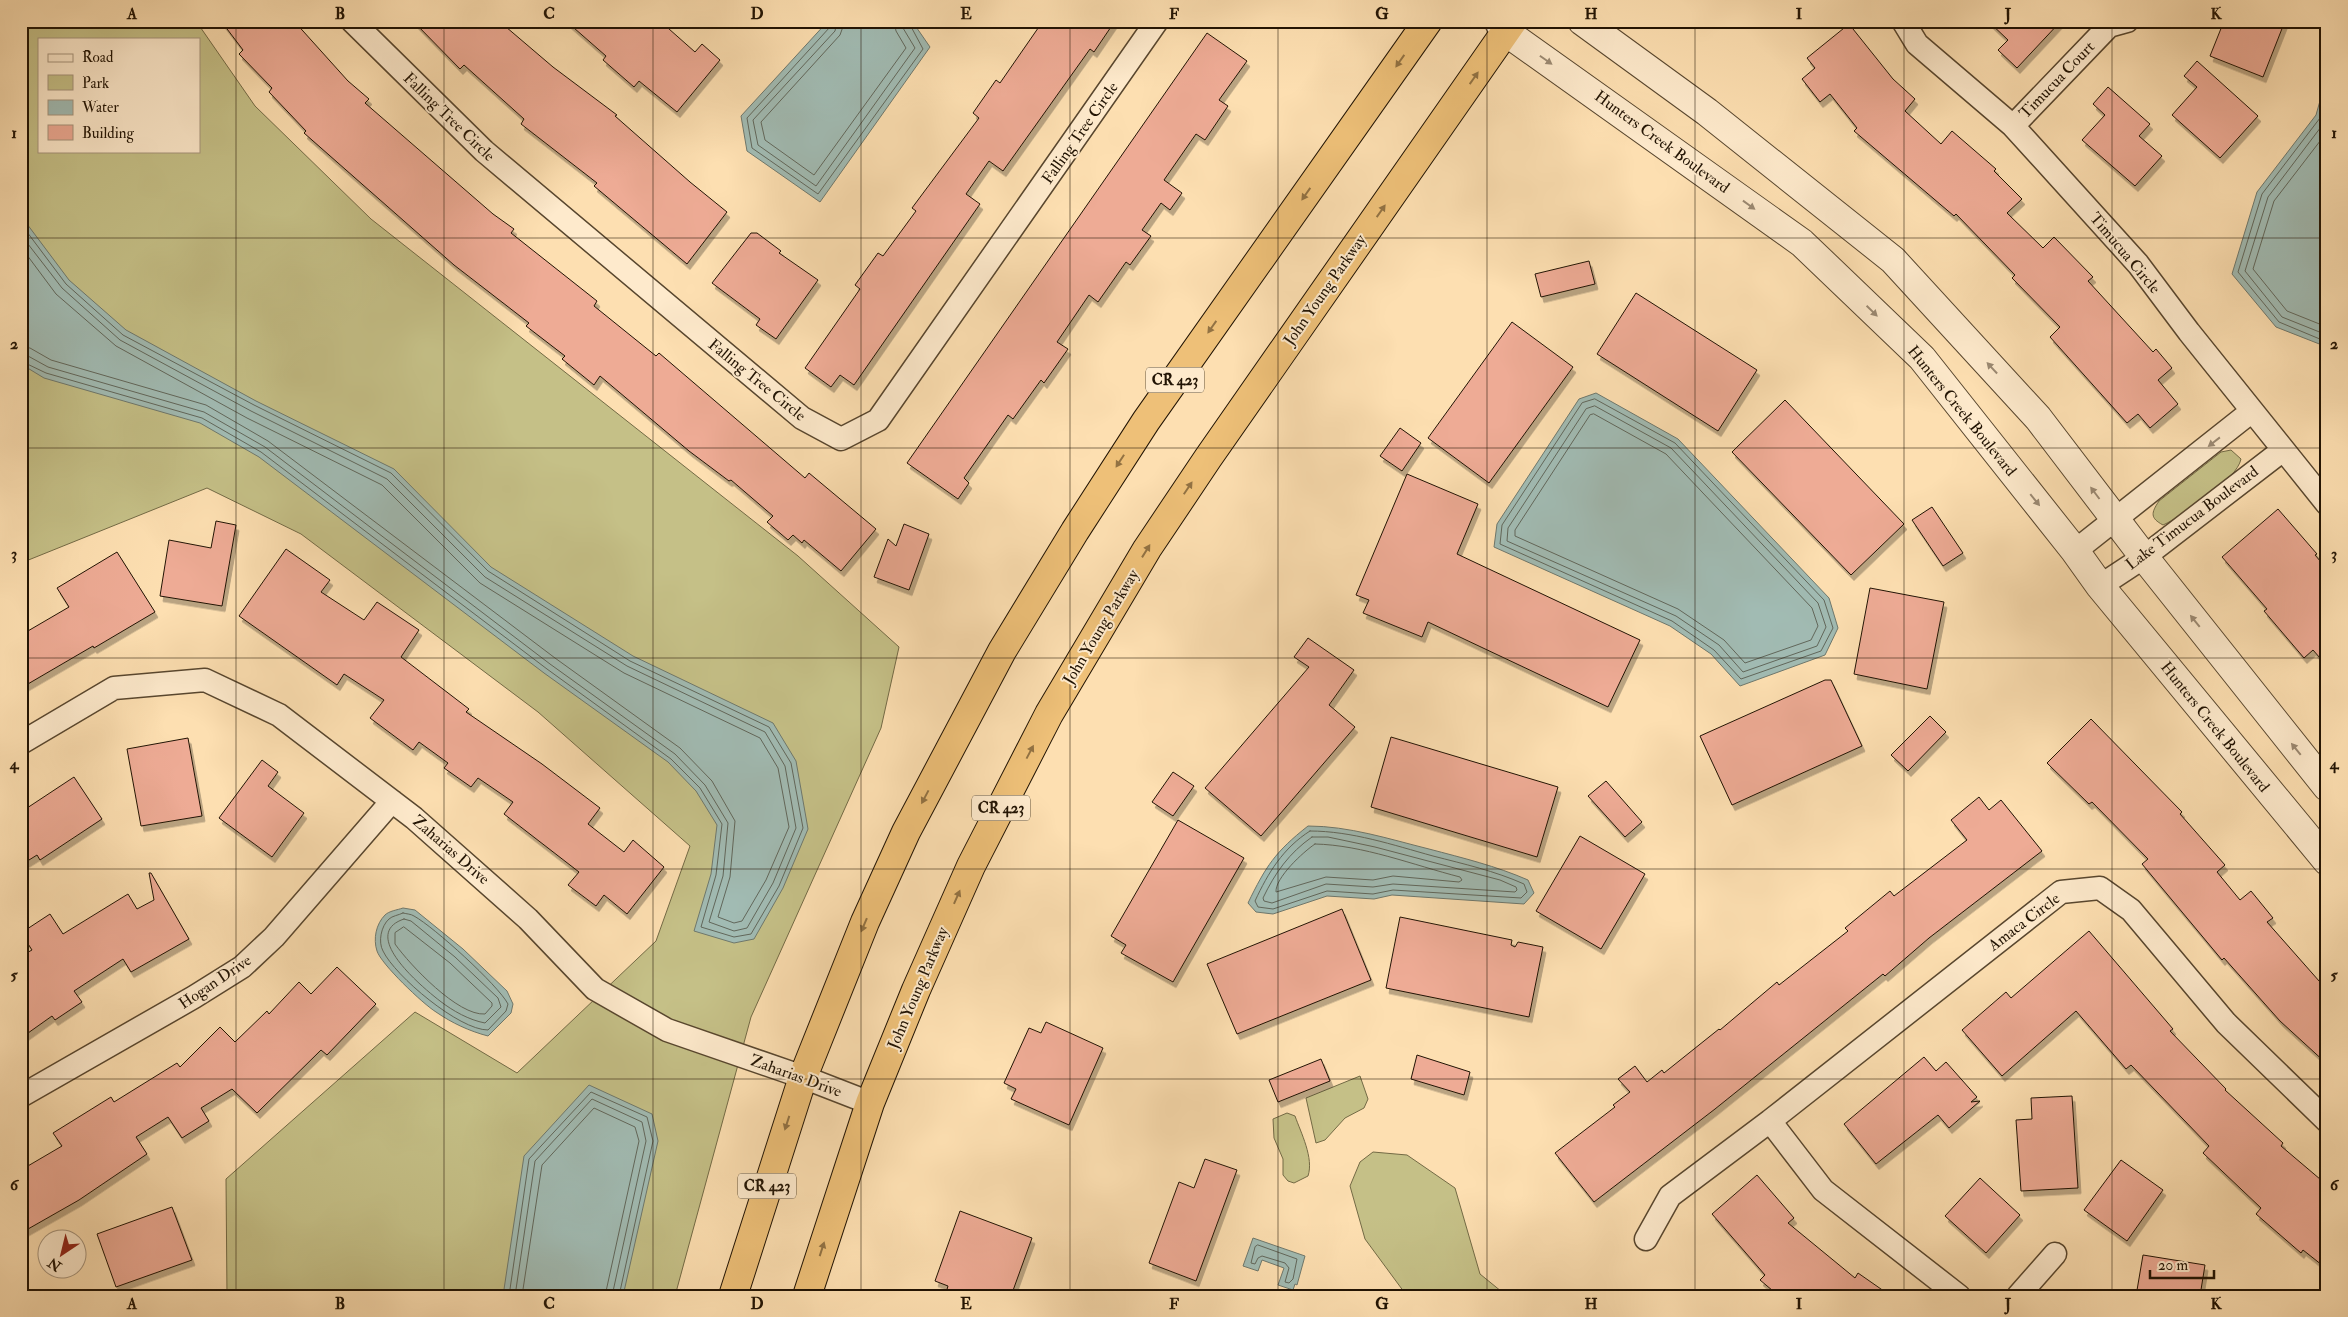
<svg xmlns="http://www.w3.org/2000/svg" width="2348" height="1317" font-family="'IM FELL Double Pica',serif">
<defs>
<filter id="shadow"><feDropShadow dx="3" dy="5.5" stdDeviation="0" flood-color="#0004"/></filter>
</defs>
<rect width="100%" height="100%" fill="#fddfb1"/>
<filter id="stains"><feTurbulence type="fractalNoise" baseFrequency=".004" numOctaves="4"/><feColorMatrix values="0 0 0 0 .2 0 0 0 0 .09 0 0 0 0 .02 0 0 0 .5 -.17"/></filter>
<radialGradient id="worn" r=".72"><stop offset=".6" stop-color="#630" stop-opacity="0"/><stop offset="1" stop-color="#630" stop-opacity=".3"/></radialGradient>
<path fill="#c5c087" stroke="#736a45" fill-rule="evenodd" d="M21 21H196L255 106 371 219 798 556 899 647 881 728 751 1017 675 1296H227L226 1179 415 1012 517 1073 656 941 690 846 538 712 301 534 207 488 21 563ZM39 39H199V151H39Z
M2231 450 2241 459C2237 480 2183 516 2163 525 2150 518 2151 513 2159 501L2221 452Z
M1360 1076 1368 1099 1364 1108 1345 1118 1325 1140 1316 1143 1306 1098Z
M1287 1113 1295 1116C1301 1133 1314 1158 1308 1176L1294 1183 1288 1181 1283 1175V1159L1274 1138 1273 1119Z
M1373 1152 1407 1155 1455 1188 1480 1274 1507 1296H1407L1365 1239 1350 1186 1360 1162Z"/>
<path fill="#a1bbb3" stroke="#6e786d" d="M828 21H912L930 47 820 202 747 151 741 116Z
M2327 76V347L2276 327 2232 274 2257 192 2316 115Z
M21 216 69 280 126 330 256 401 394 469 491 567 633 656 773 723 796 761 808 829 783 888 754 939 734 943 694 931 711 874 717 825 696 791 668 762 544 673 259 457 200 423 44 378 21 364Z
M1596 393 1678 439 1829 598 1838 628 1825 655 1740 686 1711 654 1670 626 1494 547 1497 524 1579 399Z
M1308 826C1349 826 1389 839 1429 849 1463 858 1496 866 1528 880L1534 893 1524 904 1392 895 1374 899 1327 896 1273 914 1256 912 1248 903C1266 866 1275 852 1308 826Z
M403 908 415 910 463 949 507 991 513 1004 511 1013 488 1036C469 1031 452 1023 436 1012 423 1004 381 964 377 951 373 939 376 924 385 915 389 911 397 910 403 908Z
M589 1085 652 1114 658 1141 623 1296H503L524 1156Z
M1253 1238 1305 1256 1297 1285 1295 1284 1293 1290 1278 1285 1284 1268 1262 1260 1258 1271 1243 1266Z"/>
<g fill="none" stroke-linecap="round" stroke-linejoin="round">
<path stroke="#61675b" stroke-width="1" d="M831 21 830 27 747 118 752 148 818 194 923 49 908 21
M837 21 835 31 753 120 758 145 816 186 915 48 903 28 902 21
M845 21 840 35 761 122 765 140 814 175 906 48 896 31 894 21
M2327 95 2320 118 2262 194 2238 272 2279 322 2327 342
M2327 119 2268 197 2245 271 2282 317 2327 335
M2327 132 2274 201 2253 269 2287 311 2327 327
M21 224 66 284 123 335 254 405 391 473 488 571 630 661 769 727 791 763 803 828 779 886 751 934 734 937 701 927 716 875 722 824 700 788 671 759 547 669 261 452 202 418 46 373 21 361
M21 235 62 288 120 340 251 411 387 479 485 577 627 666 765 732 785 766 796 828 773 883 747 928 734 931 709 922 723 876 728 823 705 785 675 754 550 664 265 447 204 412 48 367 28 356 21 354
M21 247 56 294 116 346 247 418 382 485 480 583 624 673 760 738 778 768 789 827 766 880 742 921 734 923 718 917 730 877 735 821 712 781 680 748 555 658 268 441 206 405 51 360 30 348 21 347
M1595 399 1675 443 1824 600 1833 628 1821 651 1741 679 1714 650 1672 621 1500 544 1502 525 1582 403Z
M1595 406 1671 448 1818 603 1826 627 1817 646 1743 672 1719 645 1676 616 1507 541 1508 528 1586 409Z
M1594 414 1666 454 1812 608 1818 626 1811 640 1745 663 1724 640 1678 609 1515 536V530L1590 415Z
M1310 831C1352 831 1393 845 1433 856 1464 864 1495 871 1524 884L1527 892 1521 898 1393 890 1373 894 1327 891 1273 909 1258 907 1255 901C1268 873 1283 848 1310 831Z
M1312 837H1328L1375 847 1500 880 1516 887 1517 890 1515 892 1393 884 1373 887 1326 884 1272 903 1264 901 1263 898C1275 873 1289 853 1312 837Z
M1315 844C1363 845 1413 865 1460 877L1462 880 1459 882 1393 876 1373 880 1326 877 1276 892C1275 878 1303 852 1315 844Z
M403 913C407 914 411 914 414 916 434 927 498 985 508 1004L506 1011 488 1030C459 1030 395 976 383 951 378 942 381 926 389 919 392 916 399 915 403 913Z
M404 919 411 921 455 957 498 998 501 1007 485 1023C469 1020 453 1011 440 1001 422 987 358 934 404 919Z
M404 927 450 963 492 1003V1006L485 1014C458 1016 410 965 395 944V933Z
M1258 1245 1297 1259 1293 1279 1289 1283 1285 1282 1289 1268 1285 1263 1262 1256 1258 1258 1255 1264 1251 1263 1255 1247Z
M509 1296 529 1159 591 1092 647 1117 653 1141 619 1296
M515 1296 535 1161 592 1099 642 1122 646 1141 612 1296
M522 1296 542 1165 594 1108 635 1127 639 1141 605 1296"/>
</g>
<path fill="#eeab95" stroke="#211303" filter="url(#shadow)" d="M221 21H294L348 81 369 99 365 103 493 214 514 229 511 233 597 301 594 306 656 356 659 353 805 478 809 473 876 529 841 571 804 540 802 543 793 535 788 540 767 522 773 516 731 480 729 481 689 451 600 376 594 385 562 359 565 356 526 326 529 323 454 265 304 133 306 131 269 92 272 88 239 54 243 50Z
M413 21H499L553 67 617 115 615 116 690 182 727 212 687 264 594 186 597 183 521 124 524 119 464 65 460 69Z
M566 21H660L695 52 702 44 720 60 677 112 639 81 634 87 603 60 606 56Z
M1043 21H1115L1094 52 1090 49 1003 171 989 161 966 194 980 204 854 385 840 375 831 387 805 368 860 289 855 285 878 253 883 256 916 211 912 208 979 118 973 113 996 80 1000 83Z
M1988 21H2061L2017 68 1998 50 2008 40Z
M2224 21H2285L2263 77 2210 56Z
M1849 24 1893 79 1915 99 1905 111 1941 144 1952 131 1996 169 1994 171 2022 199 2007 213 2043 248 2054 237 2093 277 2088 281 2153 352 2156 349 2172 368 2158 380 2178 404 2150 428 2138 414 2127 423 2050 337 2060 327 2012 278 2015 275 1956 214 1954 216 1854 131 1857 128 1830 94 1820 102 1802 79 1815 68 1807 58Z
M1207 33 1247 61 1219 100 1228 106 1205 140 1196 134 1164 180 1182 193 1170 210 1161 203 1142 230 1151 236 1130 265 1126 262 1098 302 1089 295 1057 342 1068 349 1044 383 1041 380 1013 419 1008 415 964 478 969 483 958 499 907 463Z
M2197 61 2258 116 2220 158 2172 115 2197 87 2184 76Z
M2108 87 2150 124 2139 136 2162 156 2135 186 2082 140 2105 115 2093 104Z
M751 233H757L781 251 779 253 818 280 776 339 756 325 760 319 712 283Z
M1589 261 1595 284 1541 297 1535 274Z
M1636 293 1757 370 1718 431 1597 354Z
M1512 322 1573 367 1489 483 1428 438Z
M1785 400 1904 524 1851 575 1732 452Z
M1400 428 1421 443 1402 471 1380 456Z
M1407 474 1478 504 1457 554 1640 640 1608 707 1428 622 1422 637 1363 613 1369 600 1356 595Z
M1932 507 1963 553 1943 566 1912 520Z
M2278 509 2317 554 2315 555 2327 569V666L2313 650 2304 658 2264 611 2267 609 2222 557Z
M216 521 236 525 222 606 160 596 169 540 211 548Z
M904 524 929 534 909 590 874 577 888 539 896 546Z
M286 549 330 580 321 592 364 620 377 602 419 630 401 657 469 709 466 712 542 764 600 808 588 824 624 852 633 840 664 867 627 914 604 895 596 906 568 885 579 872 504 814 513 802 478 778 471 787 444 768 448 763 419 742 413 750 370 718 384 700 344 674 337 685 239 616Z
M117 552 155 612 94 648 93 646 21 688V635L69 607 57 588Z
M1870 588 1944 602 1927 689 1854 674Z
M1308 638 1354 670 1329 705 1355 727 1261 836 1205 788 1309 667 1294 657Z
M1825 680H1831L1862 746 1732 805 1700 736Z
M1930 716 1946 732 1908 771 1891 755Z
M2091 719 2182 812 2180 814 2225 865 2217 872 2240 900 2251 891 2273 918 2267 922 2327 990V1064L2280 1021 2224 958 2222 960 2142 864 2148 859 2092 802 2089 804 2047 763Z
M1391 737 1558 787 1537 857 1371 807Z
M188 738 202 816 141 826 127 749Z
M262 760 278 772 268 786 304 813 272 857 219 818Z
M1173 772 1194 786 1173 816 1152 802Z
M74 777 102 819 40 860 37 855 21 865V812Z
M1606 781 1642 822 1625 837 1588 796Z
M1979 797 1989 810 2001 800 2042 851 1929 938 1885 976 1883 974 1715 1109 1594 1202 1555 1153 1615 1107 1613 1105 1630 1092 1618 1079 1635 1066 1647 1082 1662 1070 1664 1073 1719 1029 1720 1030 1777 982 1779 985 1848 931 1845 928 1890 891 1894 896 1967 840 1951 820Z
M1178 820 1244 858 1173 982 1121 953 1126 945 1111 936Z
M1580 836 1645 874 1601 949 1536 911Z
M149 873H151L189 939 131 972 123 959 74 991 82 1002 55 1020 52 1016 21 1038V956L32 950 21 933 50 914 63 934 128 894 137 909 154 900Z
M1342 909 1371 980 1237 1034 1207 964Z
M1400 917 1512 940 1511 945 1515 947 1518 942 1543 947 1529 1017 1386 988Z
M2089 931 2173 1029 2170 1031 2226 1089 2225 1090 2283 1143 2281 1146 2327 1185V1269L2303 1250 2301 1253 2256 1214 2261 1208 2203 1153 2209 1146 2131 1065 2126 1069 2076 1011 2002 1076 1962 1030 2006 992 2011 998Z
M337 967 376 1004 327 1055 321 1050 257 1113 232 1089 201 1108 209 1121 182 1138 168 1117 136 1137 147 1154 79 1200 21 1233V1170L62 1146 53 1133 111 1097 114 1102 177 1063 180 1067 220 1027 235 1042 267 1011 269 1014 299 982 311 994Z
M1046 1022 1103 1048 1069 1125 1011 1099 1016 1089 1004 1083 1029 1028 1041 1033Z
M1417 1055 1470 1072 1464 1095 1411 1079Z
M1924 1057 1936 1071 1946 1062 1977 1097 1971 1102 1980 1101 1949 1128 1938 1115 1876 1164 1844 1124Z
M1321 1059 1330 1081 1278 1102 1269 1080Z
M2072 1096 2078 1188 2021 1191 2016 1120 2032 1119 2031 1098Z
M1205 1159 1237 1170 1196 1281 1149 1263 1179 1182 1194 1188Z
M2121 1160 2163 1190 2127 1241 2084 1210Z
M1757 1175 1794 1218 1788 1223 1855 1278 1858 1273 1891 1296H1779L1760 1280 1765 1275 1712 1214Z
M1980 1178 2020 1215 1986 1253 1945 1216Z
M172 1207 192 1260 116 1287 97 1234Z
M960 1211 1032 1238 1011 1296H945L948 1286 935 1281Z
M2143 1255 2205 1265 2200 1296H2136Z"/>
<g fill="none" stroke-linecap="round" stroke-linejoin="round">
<defs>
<path id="minor" d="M352 21 484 151 802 418 841 439 878 420 1157 21
M1903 21 1917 44 2013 126 2138 264 2189 332 2327 504
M2013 126 2109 26 2127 21
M2075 551 2252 411
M2100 586 2144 557 2283 450
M21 743 114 688 205 680 279 715 414 818 528 919 595 989 667 1030 803 1077 870 1103
M21 1096 194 997 242 967 274 937 392 801
M1770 1121 1823 1190 1959 1296
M1646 1239 1670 1196 1770 1121 2061 892 2100 888 2131 910 2226 1023 2327 1121
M2018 1296 2055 1254"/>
<path id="tertiary" d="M1498 21 1506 32 1802 243 1922 358 2075 551 2100 586 2327 861
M1582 21 1707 112 1893 260 2038 418 2144 557 2327 787"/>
<path id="trunk" d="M733 1296 803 1077 865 922 906 832 1002 651 1075 531 1146 421 1428 21
M807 1296 870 1103 916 990 971 866 1049 714 1147 549 1208 458 1513 21"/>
</defs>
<use href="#minor" stroke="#58462e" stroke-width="25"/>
<use href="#tertiary" stroke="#58462e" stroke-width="30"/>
<use href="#trunk" stroke="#211303" stroke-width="30"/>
<use href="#minor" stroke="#feeacc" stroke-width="22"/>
<use href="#tertiary" stroke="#feeacc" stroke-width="28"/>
<use href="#trunk" stroke="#eec078" stroke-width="28"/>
</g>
<defs><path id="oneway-solid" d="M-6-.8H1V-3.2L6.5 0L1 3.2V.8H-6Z" transform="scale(1.25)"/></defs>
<g fill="#9b8972">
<use href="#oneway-solid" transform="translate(1546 60) rotate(35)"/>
<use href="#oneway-solid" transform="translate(1749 205) rotate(36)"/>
<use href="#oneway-solid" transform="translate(1872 311) rotate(44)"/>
<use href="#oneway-solid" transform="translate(1992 368) rotate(-133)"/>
<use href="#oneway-solid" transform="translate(2214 442) rotate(142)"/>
<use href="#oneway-solid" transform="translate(2095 493) rotate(-127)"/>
<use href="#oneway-solid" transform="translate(2035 500) rotate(51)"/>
<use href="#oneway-solid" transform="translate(2195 621) rotate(-129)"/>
<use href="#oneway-solid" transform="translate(2296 749) rotate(-129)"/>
</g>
<g fill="#927243">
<use href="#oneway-solid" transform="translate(1400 61) rotate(125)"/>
<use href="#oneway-solid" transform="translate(1474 78) rotate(-55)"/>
<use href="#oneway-solid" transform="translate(1306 194) rotate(125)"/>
<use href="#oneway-solid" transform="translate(1381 211) rotate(-55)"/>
<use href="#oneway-solid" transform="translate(1212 327) rotate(125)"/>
<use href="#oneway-solid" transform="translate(1120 461) rotate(123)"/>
<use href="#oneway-solid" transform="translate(1188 488) rotate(-56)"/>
<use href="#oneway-solid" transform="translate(1146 551) rotate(-58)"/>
<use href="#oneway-solid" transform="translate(1030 752) rotate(-62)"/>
<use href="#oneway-solid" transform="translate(925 797) rotate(118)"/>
<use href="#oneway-solid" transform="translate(957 897) rotate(-66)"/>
<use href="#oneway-solid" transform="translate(864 925) rotate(113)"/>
<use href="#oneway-solid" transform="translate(787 1123) rotate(108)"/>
<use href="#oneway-solid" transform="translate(822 1249) rotate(-72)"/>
</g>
<path fill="none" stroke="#211303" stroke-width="1" stroke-opacity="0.55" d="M236 21V1296M444 21V1296M653 21V1296M861 21V1296M1070 21V1296M1278 21V1296M1487 21V1296M1695 21V1296M1904 21V1296M2112 21V1296M21 238H2327M21 448H2327M21 658H2327M21 869H2327M21 1079H2327"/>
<g text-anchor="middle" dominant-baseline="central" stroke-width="4" stroke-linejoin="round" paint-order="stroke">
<g fill="#feeacc" stroke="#63543f" stroke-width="1">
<rect x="1146" y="367.5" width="58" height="25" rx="4"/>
<rect x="972" y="795.5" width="58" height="25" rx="4"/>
<rect x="738" y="1173.5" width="58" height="25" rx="4"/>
</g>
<g font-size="15" font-weight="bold" fill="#211303">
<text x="1175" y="380">CR 423</text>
<text x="1001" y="808">CR 423</text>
<text x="767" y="1186">CR 423</text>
</g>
<g font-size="16" fill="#211303" stroke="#feeacc">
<text transform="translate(2057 80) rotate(-46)">Timucua Court</text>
<text transform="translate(449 117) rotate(44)">Falling Tree Circle</text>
<text transform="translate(1080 133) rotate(-55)">Falling Tree Circle</text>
<text transform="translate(1662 142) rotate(36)">Hunters Creek Boulevard</text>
<text transform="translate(2125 253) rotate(50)">Timucua Circle</text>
<text transform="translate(1325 290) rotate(-55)">John Young Parkway</text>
<text transform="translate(757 380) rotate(39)">Falling Tree Circle</text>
<text transform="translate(1962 411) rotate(51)">Hunters Creek Boulevard</text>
<text transform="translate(2192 518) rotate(-37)">Lake Timucua Boulevard</text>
<text transform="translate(1101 627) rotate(-59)">John Young Parkway</text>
<text transform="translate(2215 727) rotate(51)">Hunters Creek Boulevard</text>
<text transform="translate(451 850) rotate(41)">Zaharias Drive</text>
<text transform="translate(2024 922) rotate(-37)">Amaca Circle</text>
<text transform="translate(215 982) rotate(-34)">Hogan Drive</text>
<text transform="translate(918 988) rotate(-67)">John Young Parkway</text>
<text transform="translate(796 1076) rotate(20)">Zaharias Drive</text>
</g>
</g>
<rect width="2348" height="1317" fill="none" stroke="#fddfb1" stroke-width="55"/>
<rect x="38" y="38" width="162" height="115" fill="#feeacc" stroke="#a6947c"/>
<rect x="48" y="54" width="25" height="8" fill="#feeacc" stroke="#a6947c"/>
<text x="82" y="62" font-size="15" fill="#211303">Road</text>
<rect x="48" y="75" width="25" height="15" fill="#c5c087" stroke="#a6947c"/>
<text x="82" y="88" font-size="15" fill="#211303">Park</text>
<rect x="48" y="100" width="25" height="15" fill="#a1bbb3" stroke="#a6947c"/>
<text x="82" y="112" font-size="15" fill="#211303">Water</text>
<rect x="48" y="125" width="25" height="15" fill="#eeab95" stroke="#a6947c"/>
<text x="82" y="138" font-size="15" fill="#211303">Building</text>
<g transform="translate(62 1254) rotate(215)"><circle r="24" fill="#feeacc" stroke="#a6947c"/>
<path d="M0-4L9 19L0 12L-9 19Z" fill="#8f2418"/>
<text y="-8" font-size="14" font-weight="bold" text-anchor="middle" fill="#211303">N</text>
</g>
<path d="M2150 1270v8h64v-8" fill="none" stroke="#211303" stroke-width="2.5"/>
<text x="2158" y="1270" font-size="15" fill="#211303" stroke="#feeacc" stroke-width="4" paint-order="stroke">20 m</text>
<rect x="28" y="28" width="2292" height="1262" fill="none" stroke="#211303" stroke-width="2"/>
<g font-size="16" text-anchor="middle" font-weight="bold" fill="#211303">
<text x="132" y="19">A</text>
<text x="340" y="19">B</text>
<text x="549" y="19">C</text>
<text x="757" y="19">D</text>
<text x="966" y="19">E</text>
<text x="1174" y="19">F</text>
<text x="1382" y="19">G</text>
<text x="1591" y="19">H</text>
<text x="1799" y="19">I</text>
<text x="2008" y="19">J</text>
<text x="2216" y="19">K</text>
<text x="14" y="138">1</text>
<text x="2334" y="138">1</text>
<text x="14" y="349">2</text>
<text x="2334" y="349">2</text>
<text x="14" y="559">3</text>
<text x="2334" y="559">3</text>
<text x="14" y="769">4</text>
<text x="2334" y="769">4</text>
<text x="14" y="980">5</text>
<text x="2334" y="980">5</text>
<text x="14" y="1190">6</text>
<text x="2334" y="1190">6</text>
<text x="132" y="1309">A</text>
<text x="340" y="1309">B</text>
<text x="549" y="1309">C</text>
<text x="757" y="1309">D</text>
<text x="966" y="1309">E</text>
<text x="1174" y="1309">F</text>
<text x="1382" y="1309">G</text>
<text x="1591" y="1309">H</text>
<text x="1799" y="1309">I</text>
<text x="2008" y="1309">J</text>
<text x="2216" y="1309">K</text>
</g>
<rect width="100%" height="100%" filter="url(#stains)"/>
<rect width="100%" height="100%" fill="url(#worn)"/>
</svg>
